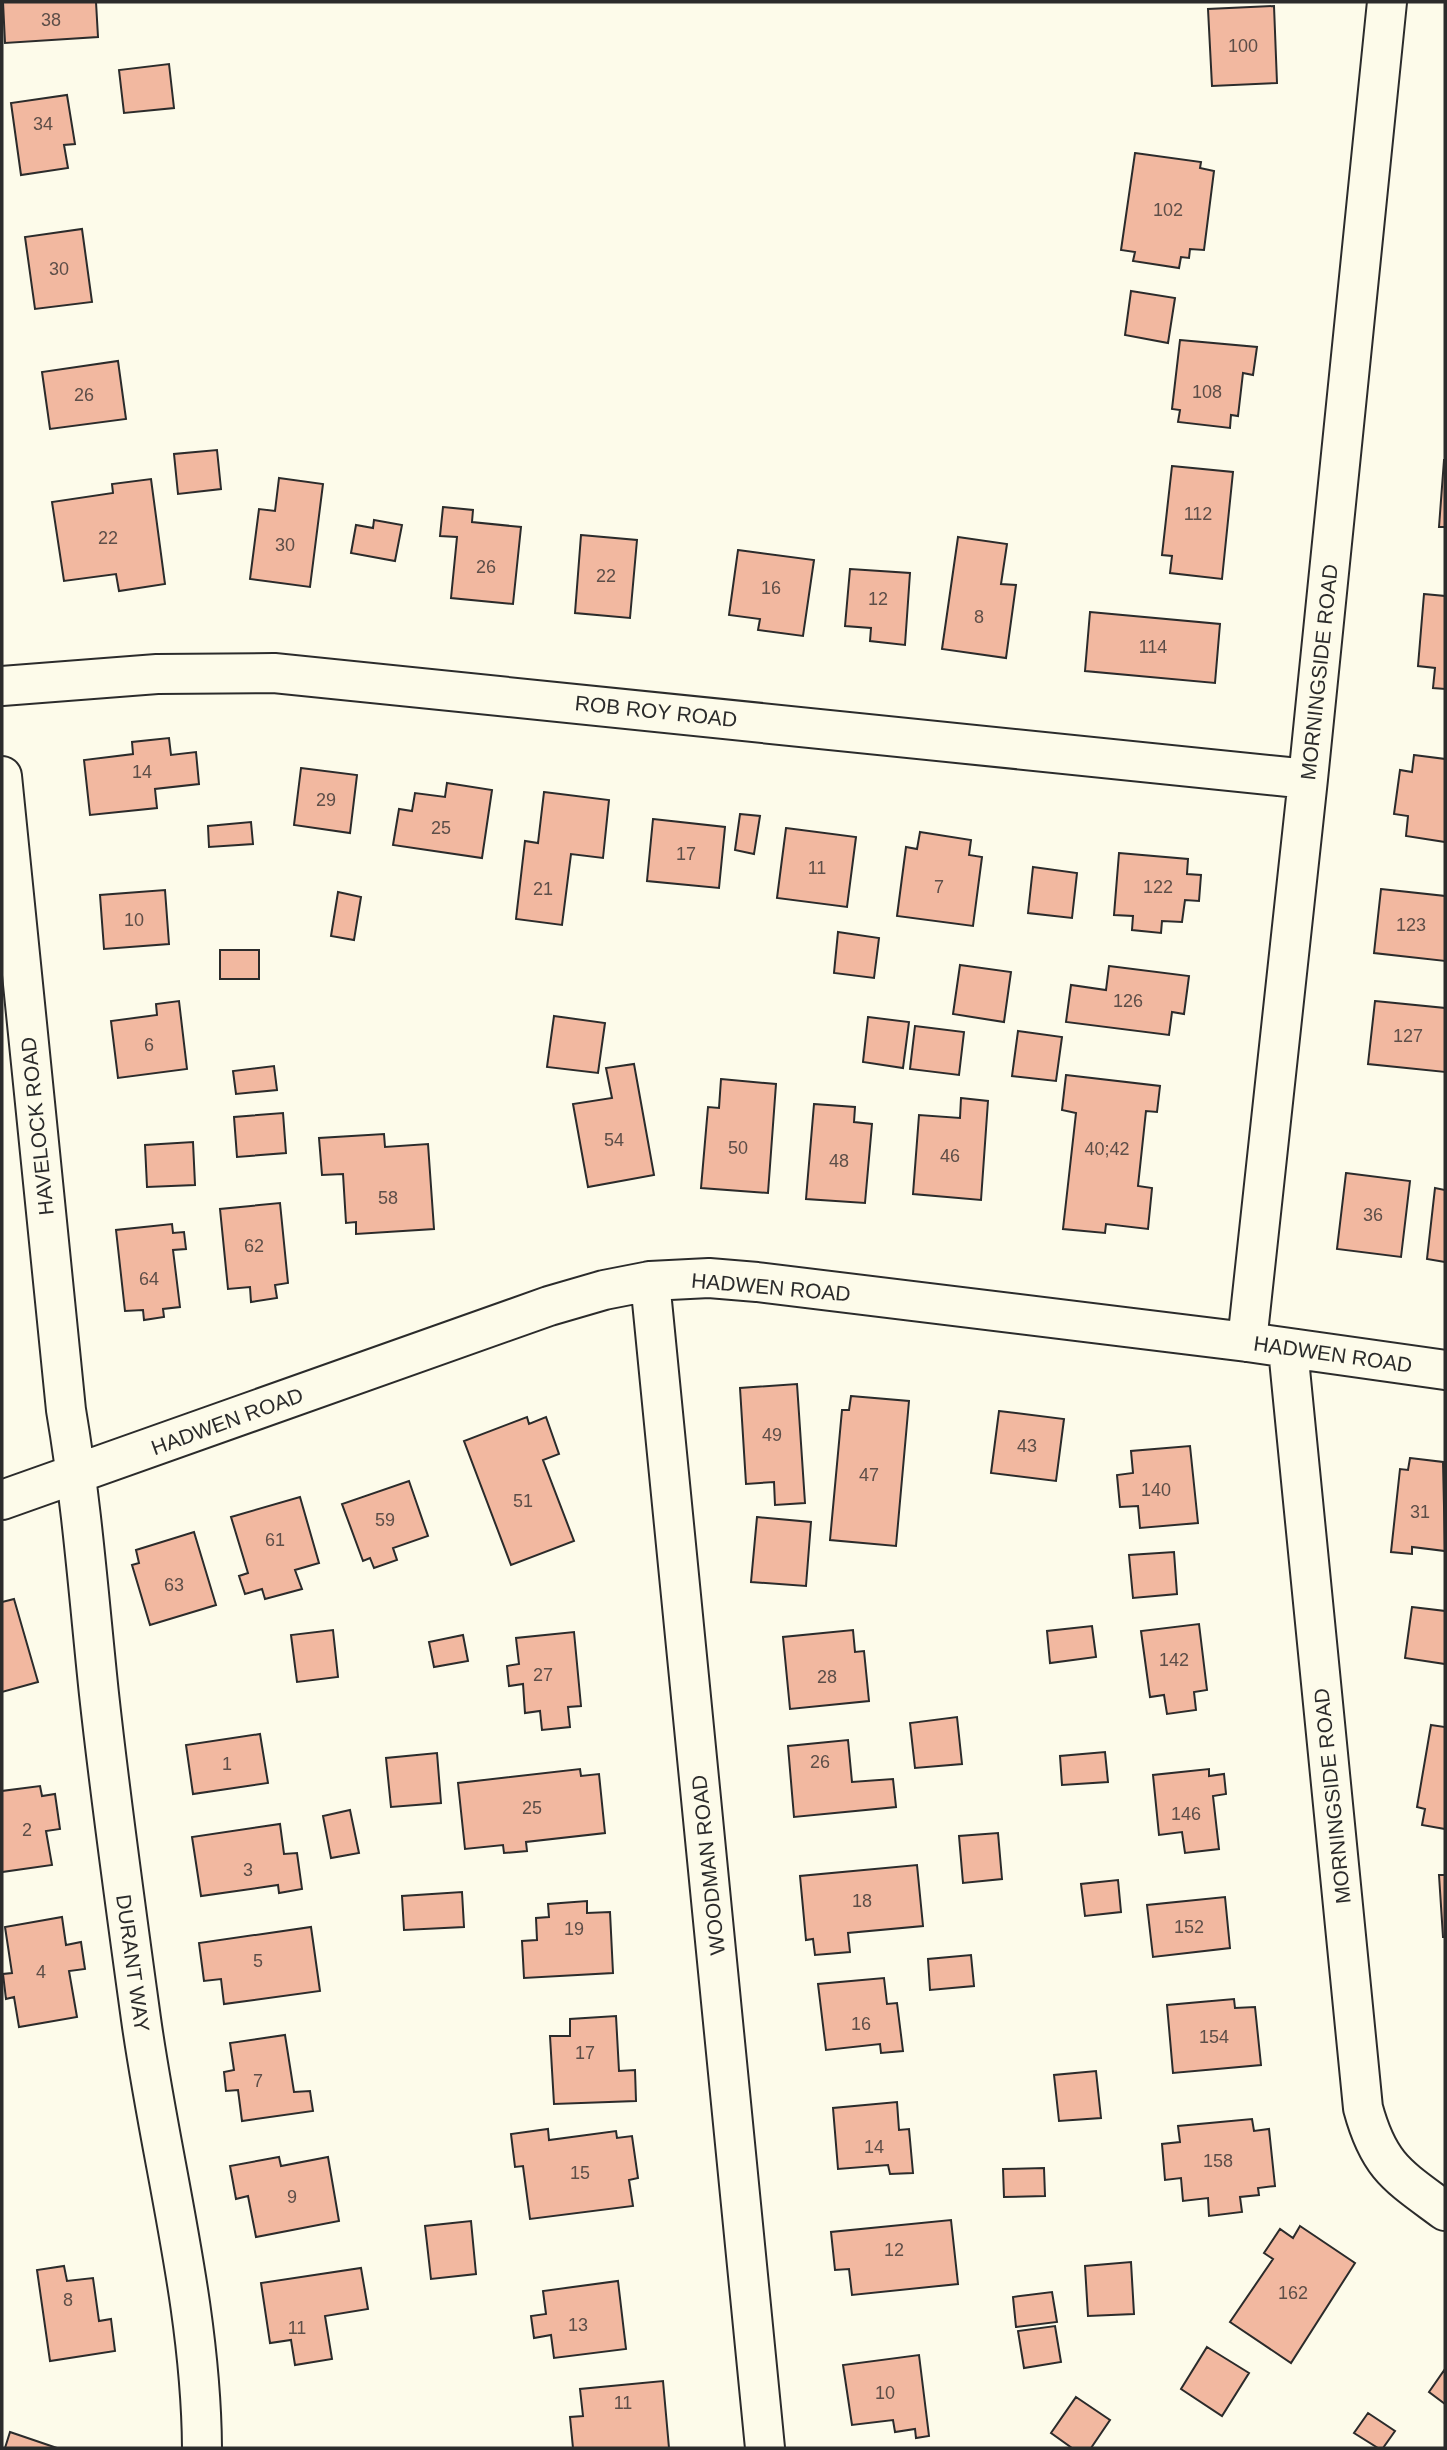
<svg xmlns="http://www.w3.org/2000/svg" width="1447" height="2450" font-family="Arial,sans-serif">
<rect width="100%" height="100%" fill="#fdfbea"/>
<path fill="#f2b8a0" stroke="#2b2b2b" stroke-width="2" d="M3 2H96L98 37 5 43Z
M1274 6 1277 83 1212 86 1208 9Z
M169 64 174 108 124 113 119 70Z
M67 95 75 144 64 145 68 168 21 175 11 103Z
M1135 153 1201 162 1200 168 1214 171 1204 250 1190 249 1189 258 1181 257 1179 268 1133 261 1135 252 1121 250Z
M82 229 92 302 35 309 25 237Z
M1131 291 1175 298 1168 343 1125 335Z
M1180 340 1257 347 1253 375 1243 373 1238 416 1231 415 1230 428 1178 422 1180 410 1172 409Z
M118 361 126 419 50 429 42 372Z
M217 450 221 489 178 494 174 454Z
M1444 460H1445V527H1439Z
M1172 466 1233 472 1222 579 1170 573 1172 556 1162 555Z
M279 478 323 484 310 587 250 579 259 509 275 511Z
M151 479 165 584 119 591 116 574 64 581 52 502 113 493 112 484Z
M443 507 473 510 472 522 521 527 513 604 451 598 457 537 440 536Z
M374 520 402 525 395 561 351 553 356 525 373 528Z
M581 535 637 540 630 618 575 613Z
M958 537 1007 544 1001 584 1016 585 1006 658 942 649Z
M738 550 814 560 803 636 758 630 760 619 729 615Z
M850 569 910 573 905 645 870 641 871 628 845 626Z
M1424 594 1445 596V689L1433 688 1435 668 1418 666Z
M1090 612 1220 624 1215 683 1085 671Z
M169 738 171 755 196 752 199 784 155 789 157 808 90 815 84 760 133 754 132 742Z
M1414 755 1445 759V842L1406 836 1408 816 1394 814 1400 770 1412 772Z
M301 768 357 775 350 833 294 825Z
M447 783 492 790 482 858 393 845 399 809 412 811 415 793 445 797Z
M544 792 609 800 603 858 571 854 562 925 516 919 525 841 538 843Z
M740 814 760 816 754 854 735 850Z
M653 819 725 827 719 888 647 881Z
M251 822 253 844 209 847 208 826Z
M786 828 856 837 847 907 777 898Z
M920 832 971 840 969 855 982 857 973 926 897 916 906 847 917 849Z
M1119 853 1188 859 1187 874 1201 875 1199 901 1185 900 1182 922 1162 921 1161 933 1132 930 1133 916 1114 915Z
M1033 867 1077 873 1072 918 1028 913Z
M1381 889 1445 896V961L1374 953Z
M165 890 169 944 104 949 100 895Z
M338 892 361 897 354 940 331 936Z
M838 932 879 938 874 978 834 973Z
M220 950H259V979H220Z
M960 965 1011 972 1004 1022 953 1014Z
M1109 966 1189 976 1184 1014 1172 1012 1169 1035 1066 1022 1071 985 1106 990Z
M179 1001 187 1069 118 1078 111 1021 157 1015 156 1004Z
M1375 1001 1445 1008V1072L1368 1064Z
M554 1016 605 1023 598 1073 547 1067Z
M868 1017 909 1022 903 1068 863 1062Z
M915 1026 964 1032 959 1075 910 1069Z
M1018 1031 1062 1037 1056 1081 1012 1076Z
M634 1064 654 1175 588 1187 573 1104 612 1098 606 1068Z
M274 1066 277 1090 236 1094 233 1071Z
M1066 1075 1160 1086 1157 1112 1146 1111 1138 1186 1152 1188 1148 1229 1106 1224 1105 1233 1063 1229 1076 1113 1062 1110Z
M721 1079 776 1084 768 1193 701 1188 708 1107 719 1108Z
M961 1098 988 1101 981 1200 913 1194 919 1115 960 1118Z
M814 1104 855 1107 854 1122 872 1124 865 1203 806 1199Z
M283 1113 286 1153 237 1157 234 1117Z
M384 1134 385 1147 428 1144 434 1229 356 1234V1222L346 1223 343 1174 322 1175 319 1138Z
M193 1142 195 1185 147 1187 145 1145Z
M1346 1173 1410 1181 1401 1257 1337 1249Z
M1435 1188 1445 1190V1262L1427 1259Z
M280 1203 288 1283 275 1285 277 1298 251 1302 250 1287 228 1289 220 1209Z
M172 1224 173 1233 184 1232 186 1249 173 1250 180 1307 163 1309 164 1317 144 1320 143 1310 125 1311 116 1230Z
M797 1384 805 1503 775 1505 774 1482 746 1484 740 1388Z
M851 1396 909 1401 896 1546 830 1540 842 1410H849Z
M999 1411 1064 1419 1056 1481 991 1473Z
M527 1417 529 1424 546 1417 559 1454 543 1460 574 1541 511 1565 464 1441Z
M1190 1446 1198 1523 1140 1528 1138 1506 1120 1507 1117 1475 1133 1473 1131 1451Z
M1410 1458 1443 1462 1445 1551 1412 1547V1554L1391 1552 1400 1469 1408 1470Z
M409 1481 428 1536 393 1548 397 1560 374 1568 370 1558 363 1561 342 1504Z
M300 1497 319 1563 295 1570 302 1589 265 1599 262 1589 245 1594 239 1576 248 1573 231 1517Z
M757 1517 811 1522 806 1586 751 1582Z
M194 1532 216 1605 150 1625 132 1565 139 1563 136 1550Z
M1174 1552 1177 1594 1133 1598 1129 1555Z
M14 1599 38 1682 2 1692V1602Z
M1412 1607 1445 1611V1664L1405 1658Z
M1199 1624 1207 1690 1194 1692 1196 1710 1167 1714 1164 1695 1150 1697 1141 1631Z
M1092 1626 1096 1657 1050 1663 1047 1631Z
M333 1630 338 1677 297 1682 291 1635Z
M853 1630 855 1652 864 1651 869 1701 790 1709 783 1637Z
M574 1632 581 1706 568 1707 570 1727 542 1730 540 1711 525 1713 523 1684 509 1686 507 1666 519 1664 516 1638Z
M463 1635 468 1661 434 1667 429 1642Z
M957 1717 962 1764 915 1768 910 1723Z
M1431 1725 1445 1727V1829L1422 1825 1425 1809 1417 1807Z
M260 1734 268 1783 193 1794 186 1745Z
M848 1740 852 1782 893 1779 896 1807 794 1817 788 1746Z
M1105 1752 1108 1782 1062 1785 1060 1756Z
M437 1753 441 1803 391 1807 386 1758Z
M580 1769 581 1776 599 1774 605 1833 526 1842 527 1851 504 1853 503 1845 465 1849 458 1783Z
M1209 1769V1776L1224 1774 1226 1794 1213 1796 1219 1849 1185 1853 1182 1832 1159 1835 1153 1775Z
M40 1786 42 1796 55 1794 60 1829 46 1831 52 1865 2 1872V1791Z
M350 1810 359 1853 331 1858 323 1816Z
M280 1824 284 1854 297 1853 302 1889 279 1893 278 1885 201 1896 192 1837Z
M998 1833 1002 1879 963 1883 959 1836Z
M917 1865 923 1926 848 1933 850 1952 815 1955 813 1939 806 1940 800 1876Z
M1439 1875H1445V1937H1443Z
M1118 1880 1121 1912 1085 1916 1081 1884Z
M462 1892 464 1927 404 1930 402 1896Z
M1225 1897 1230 1948 1153 1957 1147 1905Z
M587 1901V1913L610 1912 613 1973 524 1978 522 1941 537 1940 536 1918 549 1917 548 1904Z
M62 1917 66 1945 81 1942 85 1969 69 1971 77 2017 19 2027 14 1997 6 1999 3 1974 12 1973 5 1927Z
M311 1927 320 1991 224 2004 221 1979 204 1981 199 1943Z
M971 1955 974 1986 930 1990 928 1959Z
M884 1978 887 2004 897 2003 903 2051 881 2053 880 2044 826 2050 818 1984Z
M1234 1999 1235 2008 1255 2007 1261 2065 1173 2073 1167 2005Z
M616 2016 619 2071 635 2070 636 2101 554 2104 550 2036H570V2019Z
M285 2035 294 2092 310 2091 313 2111 242 2121 238 2090 226 2091 224 2072 234 2070 230 2043Z
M1096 2071 1101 2118 1059 2121 1054 2075Z
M897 2102 899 2130 909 2129 913 2173 890 2174 888 2165 838 2169 833 2108Z
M1252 2119 1254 2131 1269 2129 1275 2186 1258 2188 1259 2195 1240 2197 1242 2212 1209 2216 1208 2198 1183 2201 1181 2178 1165 2180 1162 2144 1180 2142 1178 2126Z
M548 2129 549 2140 616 2131 617 2138 632 2136 638 2178 629 2180 633 2206 530 2219 523 2166 515 2167 511 2134Z
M279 2157 281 2166 328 2157 339 2221 256 2237 248 2196 236 2199 230 2166Z
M1044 2168 1045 2196 1004 2197 1003 2169Z
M951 2220 958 2284 852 2295 849 2269 835 2270 831 2232Z
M471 2221 476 2274 431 2279 425 2226Z
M1300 2226 1355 2263 1291 2363 1230 2322 1273 2259 1264 2253 1280 2229 1293 2238Z
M1131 2262 1134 2314 1088 2316 1085 2266Z
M64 2266 67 2281 93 2278 99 2321 111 2319 115 2351 50 2361 37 2270Z
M361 2268 368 2309 325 2316 332 2359 295 2365 291 2340 270 2343 261 2283Z
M618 2281 626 2349 554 2358 551 2335 534 2338 531 2316 546 2314 543 2291Z
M1052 2292 1057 2322 1016 2327 1013 2297Z
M1055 2326 1061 2362 1024 2368 1018 2331Z
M1207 2347 1249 2373 1222 2416 1181 2389Z
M919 2355 929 2436 916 2438 915 2429 895 2432 893 2420 852 2425 843 2365Z
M1445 2369V2404L1429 2392Z
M663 2381 669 2448H573L570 2417 583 2416 580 2389Z
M1076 2397 1110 2420 1091 2448H1072L1051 2433Z
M1368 2413 1395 2431 1383 2448H1378L1354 2433Z
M10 2432 57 2448H5Z"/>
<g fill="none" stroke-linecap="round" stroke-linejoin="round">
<defs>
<path id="minor" d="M2 686 157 674 274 673 1308 779
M2 776 66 1410C82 1504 89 1599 99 1694 111 1803 126 1911 141 2019 161 2162 201 2304 202 2448
M650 1281 765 2448
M1247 1342 1308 779 1387 2
M1288 1349 1363 2108C1379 2167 1398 2176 1445 2211
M2 1500 549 1306 604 1290 650 1281 709 1278 757 1282 1247 1342 1445 1370"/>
</defs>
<use href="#minor" stroke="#2b2b2b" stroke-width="42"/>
<use href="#minor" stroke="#fdfbea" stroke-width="38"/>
</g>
<g text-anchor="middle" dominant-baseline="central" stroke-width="5" stroke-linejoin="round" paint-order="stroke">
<g font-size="18" fill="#5d4e48">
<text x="51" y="20">38</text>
<text x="1243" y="46">100</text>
<text x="43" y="124">34</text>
<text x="1168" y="210">102</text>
<text x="59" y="269">30</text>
<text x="1207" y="392">108</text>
<text x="84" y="395">26</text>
<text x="1198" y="514">112</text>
<text x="108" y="538">22</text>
<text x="285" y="545">30</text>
<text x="486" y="567">26</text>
<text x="606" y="576">22</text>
<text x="771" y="588">16</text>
<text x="878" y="599">12</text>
<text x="979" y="617">8</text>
<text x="1153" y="647">114</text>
<text x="142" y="772">14</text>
<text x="326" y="800">29</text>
<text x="441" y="828">25</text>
<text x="686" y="854">17</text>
<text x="817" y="868">11</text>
<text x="939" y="887">7</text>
<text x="1158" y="887">122</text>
<text x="543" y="889">21</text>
<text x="134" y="920">10</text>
<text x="1411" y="925">123</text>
<text x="1128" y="1001">126</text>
<text x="1408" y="1036">127</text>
<text x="149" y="1045">6</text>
<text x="614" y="1140">54</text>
<text x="738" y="1148">50</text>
<text x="1107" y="1149">40;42</text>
<text x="950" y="1156">46</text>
<text x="839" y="1161">48</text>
<text x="388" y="1198">58</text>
<text x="1373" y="1215">36</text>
<text x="254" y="1246">62</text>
<text x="149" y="1279">64</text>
<text x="772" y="1435">49</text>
<text x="1027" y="1446">43</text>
<text x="869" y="1475">47</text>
<text x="1156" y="1490">140</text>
<text x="523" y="1501">51</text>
<text x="1420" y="1512">31</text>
<text x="385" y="1520">59</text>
<text x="275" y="1540">61</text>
<text x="174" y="1585">63</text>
<text x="1174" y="1660">142</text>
<text x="543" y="1675">27</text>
<text x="827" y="1677">28</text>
<text x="820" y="1762">26</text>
<text x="227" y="1764">1</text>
<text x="532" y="1808">25</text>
<text x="1186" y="1814">146</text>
<text x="27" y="1830">2</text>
<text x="248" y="1870">3</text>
<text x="862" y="1901">18</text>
<text x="1189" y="1927">152</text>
<text x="574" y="1929">19</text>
<text x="258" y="1961">5</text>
<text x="41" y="1972">4</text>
<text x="861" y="2024">16</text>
<text x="1214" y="2037">154</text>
<text x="585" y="2053">17</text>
<text x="258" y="2081">7</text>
<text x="874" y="2147">14</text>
<text x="1218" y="2161">158</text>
<text x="580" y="2173">15</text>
<text x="292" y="2197">9</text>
<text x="894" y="2250">12</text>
<text x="1293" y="2293">162</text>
<text x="68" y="2300">8</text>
<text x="578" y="2325">13</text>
<text x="297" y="2328">11</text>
<text x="885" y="2393">10</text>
<text x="623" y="2403">11</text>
</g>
<g font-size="21" fill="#2b2b2b" stroke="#fdfbea">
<text transform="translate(1319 672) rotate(-84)">MORNINGSIDE ROAD</text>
<text transform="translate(656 711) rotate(6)">ROB ROY ROAD</text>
<text transform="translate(37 1126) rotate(-96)">HAVELOCK ROAD</text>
<text transform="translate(771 1287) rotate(5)">HADWEN ROAD</text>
<text transform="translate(1333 1354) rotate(8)">HADWEN ROAD</text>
<text transform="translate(227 1421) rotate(-20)">HADWEN ROAD</text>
<text transform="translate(1332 1796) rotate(-96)">MORNINGSIDE ROAD</text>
<text transform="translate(708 1865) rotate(-96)">WOODMAN ROAD</text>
<text transform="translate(133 1963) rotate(82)">DURANT WAY</text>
</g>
</g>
<rect width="1447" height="2450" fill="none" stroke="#2b2b2b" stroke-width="7"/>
</svg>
